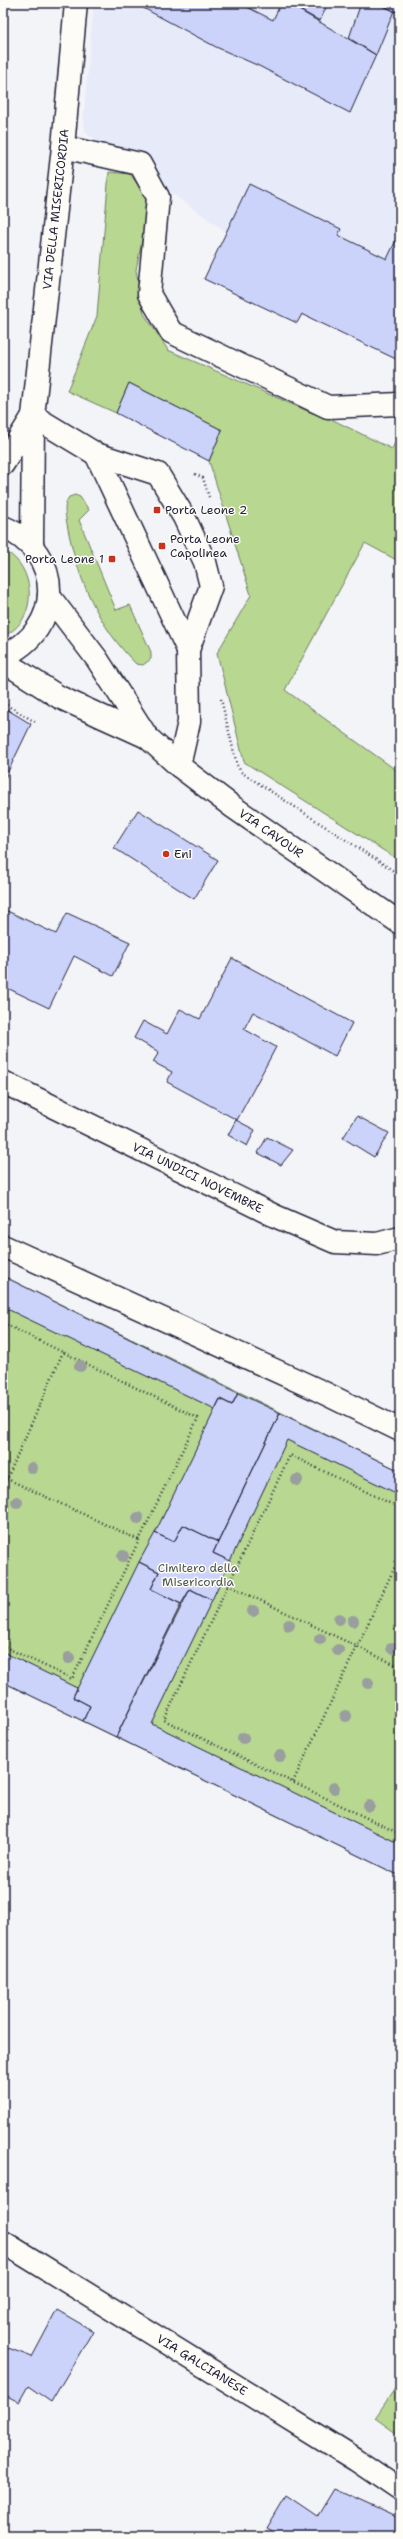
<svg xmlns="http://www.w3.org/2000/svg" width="403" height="2539" font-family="'Shantell Sans',sans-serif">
<rect width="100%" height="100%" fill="#f3f4f8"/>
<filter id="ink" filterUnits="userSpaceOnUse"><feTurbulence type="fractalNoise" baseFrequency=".025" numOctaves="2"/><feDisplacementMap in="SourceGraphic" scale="8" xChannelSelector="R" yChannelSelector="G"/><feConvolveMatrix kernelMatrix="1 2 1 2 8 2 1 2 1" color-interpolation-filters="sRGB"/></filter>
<g filter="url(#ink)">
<path fill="#e7eaf9" d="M94 3H400V354L86 133 83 122Z"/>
<path fill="#b8d790" stroke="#6d7c66" d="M109 172 130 174 150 201 136 270 144 314 168 350 312 413 323 415 392 449 400 432V562L365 543 285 690 400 773V861L244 762 217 653 251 595 209 461 222 430 129 383 116 413 67 391 97 316Z
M75 495 80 497 89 510 79 520 116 610 130 605 151 652V659L143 665 136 664C99 627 78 580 68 529 66 518 62 506 69 497Z
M3 550C36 565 40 621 3 636Z
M3 1276 400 1471V1876L3 1682Z
M400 2381V2436L375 2418Z"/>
<path fill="#ccd3fb" stroke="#22223b" d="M134 3H239L273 20 281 3H287L376 55 350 113 259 66 216 47Z
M287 3H328L320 21Z
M361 3H377L394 11 376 55 349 38Z
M377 3H400V13L394 11Z
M249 184 341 229 338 235 387 259 400 232V361L302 314 297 323 204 279Z
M129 383 222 430 209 461 116 413Z
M3 707 31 724 3 782Z
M138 810 218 860 194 899 114 848Z
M3 909 56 934 67 913 130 942 113 976 74 956 49 1008 3 986Z
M232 958 352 1023 335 1056 253 1012 244 1029 276 1047 237 1120 167 1082 172 1072 153 1062 159 1052 134 1038 143 1021 167 1034 180 1009 200 1019Z
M357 1116 389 1133 374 1157 343 1138Z
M236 1120 255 1130 247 1146 228 1135Z
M267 1137 293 1150 281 1165 258 1153Z
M3 1276 238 1393 232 1405 220 1399 215 1409 3 1307Z
M238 1393 280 1413 218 1542 183 1525 174 1542 155 1533 220 1399 232 1405Z
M280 1413 400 1471V1495L287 1440 230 1561 213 1553Z
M183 1525 218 1542 213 1553 230 1561 212 1600 190 1589 181 1604 151 1589 159 1572 139 1562 155 1533 174 1542Z
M139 1562 159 1572 151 1589 181 1604 116 1737 83 1721 90 1706 73 1697Z
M190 1589 212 1600 152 1724 400 1844V1876L116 1737Z
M3 1652 77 1688 73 1697 90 1706 83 1721 3 1682Z
M57 2310 93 2331 51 2402 28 2386 19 2402 3 2394V2346L32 2357Z
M334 2489 400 2519 398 2536H282L267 2528 286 2496 317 2517Z"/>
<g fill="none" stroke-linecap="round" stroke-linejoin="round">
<defs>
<g id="minor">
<path d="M63 147 140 164 158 197 149 294 171 332 328 407 400 404"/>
<path d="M33 416 96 454 158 474 184 517 205 562 211 586 188 650 189 722 179 766"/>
<path d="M96 454 188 650"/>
<path d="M3 464 33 416"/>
<path d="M3 527C65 553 64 630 3 656"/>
<path id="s1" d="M32 545 33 416 63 147 76 3"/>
<path id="s2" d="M49 596 97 659 147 737 179 766 233 807 400 923"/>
<path d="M3 661 59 697 147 737"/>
<path id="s3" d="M3 1082 275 1216 335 1242 377 1244 400 1238"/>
<path d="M3 1246 318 1390 400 1430"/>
<path id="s4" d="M3 2242 356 2460 400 2490"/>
</g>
</defs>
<use href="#minor" stroke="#22223b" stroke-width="25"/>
<path stroke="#22223b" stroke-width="2.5" stroke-dasharray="1 3" stroke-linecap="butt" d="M195 474 203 478 209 497
M221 699 237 765 241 772 400 875
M3 703 37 723
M3 1323 198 1418 72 1679 3 1646
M3 1477 139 1540
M3 1488 63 1352
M400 1508 290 1455 164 1720 400 1834
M228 1585 400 1667
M293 1782 400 1556"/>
<use href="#minor" stroke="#fdfcf7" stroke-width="22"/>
</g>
<g fill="#999e9e">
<circle cx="80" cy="1366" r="6"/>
<circle cx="32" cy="1468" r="6"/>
<circle cx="297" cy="1480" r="6"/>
<circle cx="17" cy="1502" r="6"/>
<circle cx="138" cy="1518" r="6"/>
<circle cx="123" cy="1556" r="6"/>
<circle cx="253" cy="1611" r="6"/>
<circle cx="339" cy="1619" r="6"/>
<circle cx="353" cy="1621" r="6"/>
<circle cx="289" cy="1625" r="6"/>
<circle cx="320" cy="1639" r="6"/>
<circle cx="392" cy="1648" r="6"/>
<circle cx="338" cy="1650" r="6"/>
<circle cx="69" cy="1658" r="6"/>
<circle cx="368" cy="1683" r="6"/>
<circle cx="346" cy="1716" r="6"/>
<circle cx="243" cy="1738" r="6"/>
<circle cx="280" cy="1756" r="6"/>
<circle cx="334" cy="1788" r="6"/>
<circle cx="369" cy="1806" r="6"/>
</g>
</g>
<g fill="#c8321e" stroke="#fdfcf7" stroke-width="1.5">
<rect x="153" y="506" width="8" height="8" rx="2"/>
<rect x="158" y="542" width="8" height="8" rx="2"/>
<rect x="108" y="555" width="8" height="8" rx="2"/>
<circle cx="166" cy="854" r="4"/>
</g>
<g text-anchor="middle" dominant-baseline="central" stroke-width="3" stroke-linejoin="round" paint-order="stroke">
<g font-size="12" fill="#22223b" stroke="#fdfcf7">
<text stroke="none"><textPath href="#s1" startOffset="337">VIA DELLA MISERICORDIA</textPath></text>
<text stroke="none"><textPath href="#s2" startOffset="329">VIA CAVOUR</textPath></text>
<text stroke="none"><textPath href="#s3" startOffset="217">VIA UNDICI NOVEMBRE</textPath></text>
<text stroke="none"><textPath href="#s4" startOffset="234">VIA GALCIANESE</textPath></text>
</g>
<g font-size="12" fill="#22223b" stroke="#fdfcf7" text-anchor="start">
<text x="165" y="510">Porta Leone 2</text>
<text x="170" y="539">Porta Leone<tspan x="170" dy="14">Capolinea</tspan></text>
<text x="104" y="559" text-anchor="end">Porta Leone 1</text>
<text x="174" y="854">Eni</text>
</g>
<g font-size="12" fill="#4f5854" stroke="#fdfcf7">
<text x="198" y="1568">Cimitero della<tspan x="198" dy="14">Misericordia</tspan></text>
</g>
</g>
<rect width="403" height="2539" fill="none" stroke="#fdfcf7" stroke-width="16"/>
<rect x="8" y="8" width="387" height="2523" fill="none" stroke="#22223b" stroke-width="1.5" filter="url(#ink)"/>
</svg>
